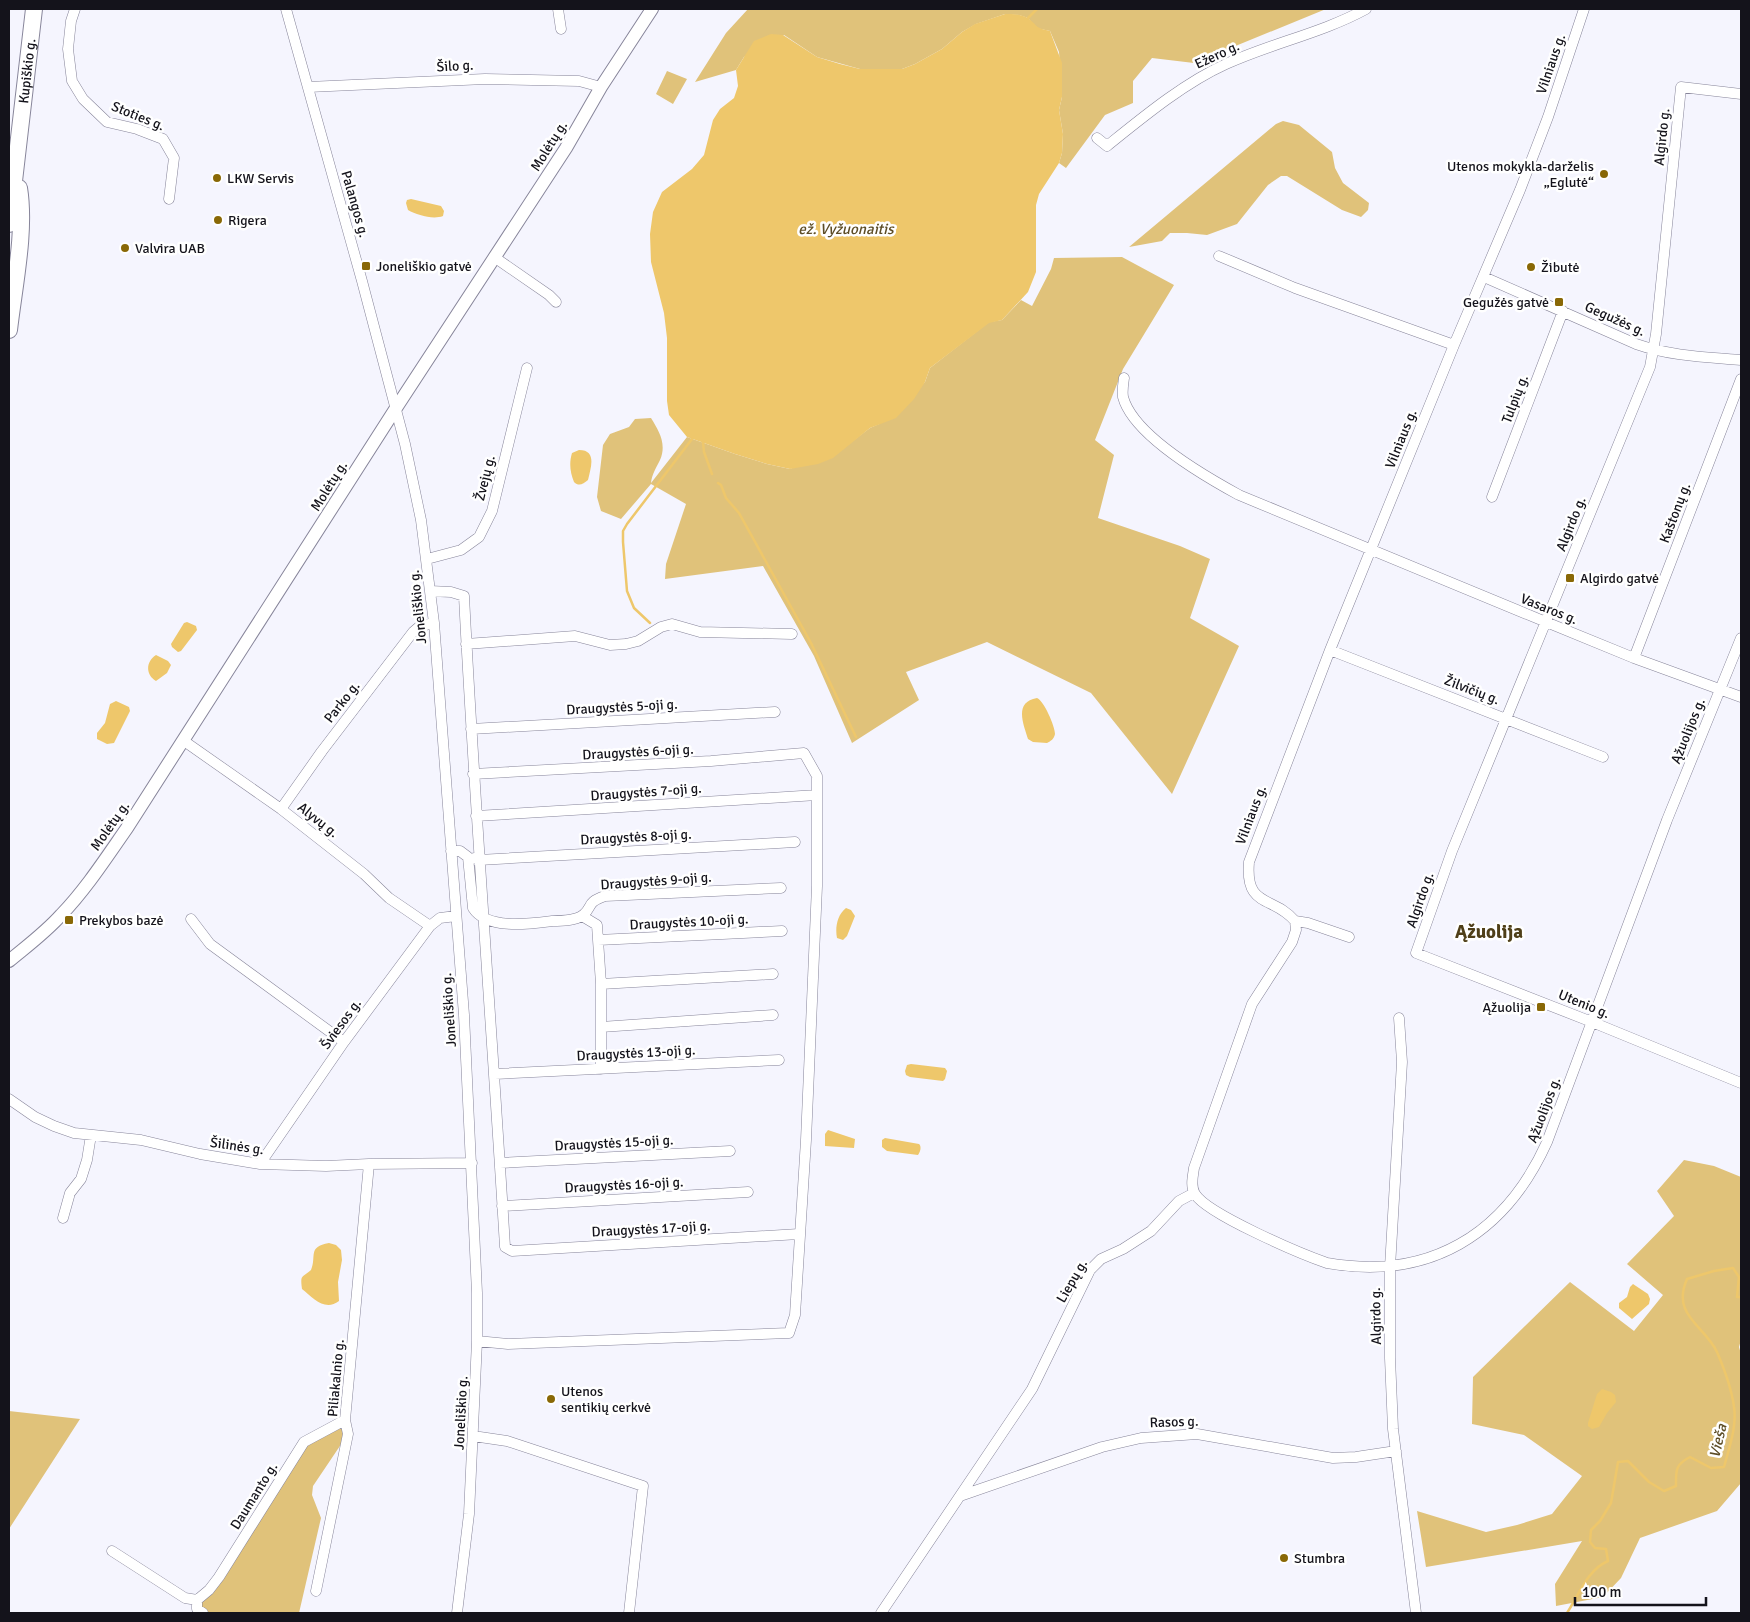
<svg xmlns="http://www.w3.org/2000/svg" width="1750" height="1622" font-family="Signika,sans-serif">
<rect width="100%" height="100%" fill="#f5f5fe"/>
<path fill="#e0c27a" d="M748 9H1326L1194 63 1152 58 1133 81V103L1105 115 1066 168 1059 163 1062 153 1063 134 1059 110 1062 97 1059 52 1050 31 1036 28 1028 18 1019 15 1005 14 976 24 962 32 942 49 915 64 902 69 882 70 860 69 817 57 784 35 744 57 736 70 695 82 726 33Z
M667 71 687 79 673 104 656 94Z
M1283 121 1299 125 1332 152 1335 168 1343 183 1369 203 1368 210 1361 217 1342 210 1287 176H1281L1268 185 1237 224 1207 235 1187 233H1170L1162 241 1129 247 1276 124Z
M1122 257 1174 285 1123 369 1095 440 1114 455 1098 518 1180 546 1210 559 1190 618 1239 646 1172 794 1091 693 987 642 906 672 919 700 852 743 814 656 763 566 665 579 666 564 686 504 651 484 621 519 601 511 597 497 603 445 610 434 629 427 635 419 651 418C659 431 667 444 660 460 656 468 652 474 651 483L687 437 735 454 767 464 790 469 854 440 870 428 879 424 925 382 930 368 989 322 1002 320 1021 300 1032 306 1051 269 1054 258Z
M1684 1160 1714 1166 1741 1177V1340L1739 1347 1741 1354V1483L1717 1511 1640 1538 1621 1578 1603 1597 1556 1606 1555 1584 1582 1541 1426 1567 1417 1511 1486 1532 1517 1525 1552 1514 1582 1476 1524 1435 1472 1424 1473 1377 1570 1282 1634 1331 1663 1295 1627 1264 1674 1216 1657 1191Z
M9 1411 80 1419 9 1529Z
M345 1420 348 1434 313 1486 312 1495 321 1518 299 1613H203L197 1600 209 1590 304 1442Z"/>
<path fill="#eec76b" d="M1005 14C1012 14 1023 14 1029 19 1040 28 1034 27 1050 31L1062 63V97L1059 110 1063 134 1062 153 1059 163 1039 194 1036 205V272L1028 292 1002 320 989 323 930 368 925 382 914 399 896 418 870 428 833 458 818 464 790 469 767 464 735 454 687 437 669 415 667 401V338L664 313 651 262 650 234 653 212 662 192 692 169 704 155 713 120 720 109 734 98 738 86 736 70 754 41 771 34 783 35 817 57 840 64 860 69H902L915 64 942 49 962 32 975 24Z
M411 199 441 206 444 211 443 216C433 220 417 215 408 210L406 203 407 200Z
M579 450C597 450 591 467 588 480 583 484 579 487 574 482 570 472 569 463 572 453Z
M187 622 196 626 197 630 181 651 178 652 172 647 171 644 184 623Z
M156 655 168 661 171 665 167 673 156 681C145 675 146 661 156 655Z
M1037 698C1044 701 1055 726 1055 734 1054 739 1051 741 1047 743L1033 742 1028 739C1023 723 1014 702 1037 698Z
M116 701 129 707 130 711 114 743 107 744 97 739V733L105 723 110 704Z
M846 908 851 910 855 916 847 936 843 940 837 938C835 928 837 915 846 908Z
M911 1064 945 1068 947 1071 945 1079 943 1081 910 1077 906 1075 905 1071 907 1065Z
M828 1130 855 1139 854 1148 825 1146V1134Z
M885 1138 919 1144C922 1147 920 1152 918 1155L887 1151 882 1147V1140Z
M329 1243 336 1245 341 1250 342 1260 338 1282 339 1301C325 1312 313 1298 302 1289 300 1274 302 1278 311 1270 317 1256 307 1247 329 1243Z
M1633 1284 1648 1294 1650 1299 1649 1304 1632 1319 1619 1308V1303L1627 1297 1630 1287Z
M1602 1389 1611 1392 1615 1395 1616 1402 1607 1413 1599 1427 1592 1429 1588 1426V1423L1597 1394Z"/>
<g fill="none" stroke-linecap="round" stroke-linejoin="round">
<path stroke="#eec76b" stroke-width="2.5" d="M1028 18 1037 9
M703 442 704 452 712 474
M718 483 721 485 726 498 739 513 811 643 856 737
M650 623 634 608 627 591 623 542V531L627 524 692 439
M1567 1613C1579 1595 1587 1570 1608 1561L1606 1549 1595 1548 1590 1542 1591 1530 1600 1521 1611 1503 1618 1462 1628 1461 1649 1482 1664 1491 1676 1486C1676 1470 1675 1465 1690 1457L1711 1468 1724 1467C1729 1448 1737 1427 1734 1407 1732 1391 1723 1366 1717 1352 1704 1325 1671 1315 1687 1279L1714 1271 1733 1268 1739 1277 1737 1297H1741"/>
<defs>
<path id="minor" d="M75 9 71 21 68 49 72 81 83 99 107 122 137 129 163 139 174 158 169 199
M286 9 362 281 405 444 421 520 434 623 464 1015 477 1293V1341L469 1514 457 1613
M558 9 561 29
M308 87 485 79 579 81 601 87
M1741 94 1681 87 1656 334 1650 367 1452 851 1416 953 1592 1022 1741 1083
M1097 138 1107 146C1143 117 1184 83 1226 64 1272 43 1322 33 1366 9
M1219 256 1295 288 1454 345
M494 257 549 295 556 302
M1484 277 1636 344C1670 356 1705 357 1741 360
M1124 378C1123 385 1122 391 1123 397 1133 435 1206 477 1239 495L1546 622 1634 658 1741 697
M1492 497 1563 311
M427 559 461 550 479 537 492 511 527 368
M430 591 451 592 464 596C475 813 492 1030 505 1247L512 1251 799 1234
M466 644 575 636 610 645 626 644 638 641 661 627 672 624 700 632 792 634
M1330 650 1603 757
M1634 658 1741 379
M471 729 775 712
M184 741 281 809 364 874 389 898 430 926
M473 774 711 761 804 753 817 776V886L806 1140 795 1315 789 1333 508 1344 477 1341
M281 809 322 751 413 632 420 626 434 623
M476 816 817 795
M451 851H460L468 857 473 908C487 930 529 924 552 921 561 921 575 921 583 915 594 906 585 903 605 896L781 888
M474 858 479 860 795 842
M582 916 597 925 601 984V1069
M191 919 210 944 344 1042
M1295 921 1296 930 1292 942 1252 1004 1194 1168C1193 1176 1190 1186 1195 1194 1207 1214 1301 1254 1327 1263 1429 1281 1505 1235 1547 1142L1667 820 1741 638
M1349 937 1308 923 1295 921C1273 895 1245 909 1249 862L1330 650 1454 345 1520 190 1548 117 1584 9
M598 940 782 931
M601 984 773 974
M1399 1018 1402 1062 1390 1267V1358L1393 1429 1416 1613
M601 1027 773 1015
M495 1074 779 1060
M9 1099 35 1117 54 1126 74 1133 141 1140 200 1154 260 1164 326 1166 369 1164 472 1163
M500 1163 730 1151
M260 1164 344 1042 430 926 440 918 456 916
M502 1206 748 1192
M63 1218 70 1193 81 1179 87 1160 91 1135
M473 1436 507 1441 643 1486 629 1613
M960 1496 1102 1447 1141 1438 1197 1434 1333 1458 1356 1457 1396 1451
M112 1551 185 1598 197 1600V1609L203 1613
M316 1591 348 1434 345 1420 369 1164
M197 1600 209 1590 219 1577 304 1442 345 1420
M881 1613 1032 1389 1090 1270 1101 1259 1123 1249 1151 1231 1179 1201 1194 1193"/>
<path id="tertiary" d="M9 961C27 946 46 932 61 915 86 889 106 858 127 828L396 408 566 148 601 87 652 9"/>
<g id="trunk">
<path id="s1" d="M9 224 34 9"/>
<path d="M9 330C14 286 26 231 19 188"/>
</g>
</defs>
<use href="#minor" stroke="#87859a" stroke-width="11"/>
<use href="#tertiary" stroke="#87859a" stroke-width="14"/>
<use href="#trunk" stroke="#87859a" stroke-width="18"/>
<use href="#minor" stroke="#fff" stroke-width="10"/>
<use href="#tertiary" stroke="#fff" stroke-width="12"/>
<use href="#trunk" stroke="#fff" stroke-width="16"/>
</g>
<g fill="#896806" stroke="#fff" stroke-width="2">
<circle cx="1604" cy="174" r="5"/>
<circle cx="217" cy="178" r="5"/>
<circle cx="218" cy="220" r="5"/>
<circle cx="125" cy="248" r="5"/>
<rect x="361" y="261" width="10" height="10" rx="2.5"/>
<circle cx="1531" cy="267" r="5"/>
<rect x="1554" y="297" width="10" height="10" rx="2.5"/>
<rect x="1565" y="573" width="10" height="10" rx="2.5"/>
<rect x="64" y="915" width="10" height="10" rx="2.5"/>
<rect x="1536" y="1002" width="10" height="10" rx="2.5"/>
<circle cx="551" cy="1399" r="5"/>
<circle cx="1284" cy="1558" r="5"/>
</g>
<g text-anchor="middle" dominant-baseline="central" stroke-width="5" stroke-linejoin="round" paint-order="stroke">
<g font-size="14" fill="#14131b" stroke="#fff">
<text transform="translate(1217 55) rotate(-25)">Ežero g.</text>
<text transform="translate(1551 64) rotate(-71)">Vilniaus g.</text>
<text transform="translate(455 66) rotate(-3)">Šilo g.</text>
<text stroke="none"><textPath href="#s1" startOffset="154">Kupiškio g.</textPath></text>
<text transform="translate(138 116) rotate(22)">Stoties g.</text>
<text transform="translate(1662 137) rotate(-84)">Algirdo g.</text>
<text transform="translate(549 146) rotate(-58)">Molėtų g.</text>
<text transform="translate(355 204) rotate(74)">Palangos g.</text>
<text transform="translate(1615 319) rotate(24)">Gegužės g.</text>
<text transform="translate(1515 399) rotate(-69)">Tulpių g.</text>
<text transform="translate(1401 439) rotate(-68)">Vilniaus g.</text>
<text transform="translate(485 478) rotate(-76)">Žvejų g.</text>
<text transform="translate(329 486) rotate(-58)">Molėtų g.</text>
<text transform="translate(1675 513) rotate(-69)">Kaštonų g.</text>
<text transform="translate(1571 524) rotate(-68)">Algirdo g.</text>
<text transform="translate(418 607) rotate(-96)">Joneliškio g.</text>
<text transform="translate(1549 609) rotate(22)">Vasaros g.</text>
<text transform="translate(1472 690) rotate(21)">Žilvičių g.</text>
<text transform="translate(342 702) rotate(-52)">Parko g.</text>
<text transform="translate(622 707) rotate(-3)">Draugystės 5-oji g.</text>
<text transform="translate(1688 731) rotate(-68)">Ąžuolijos g.</text>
<text transform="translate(638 752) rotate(-3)">Draugystės 6-oji g.</text>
<text transform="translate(646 792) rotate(-4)">Draugystės 7-oji g.</text>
<text transform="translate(1251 815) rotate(-69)">Vilniaus g.</text>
<text transform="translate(318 820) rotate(38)">Alyvų g.</text>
<text transform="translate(110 826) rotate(-55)">Molėtų g.</text>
<text transform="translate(636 837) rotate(-3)">Draugystės 8-oji g.</text>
<text transform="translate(656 881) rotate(-4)">Draugystės 9-oji g.</text>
<text transform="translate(1420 900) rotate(-71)">Algirdo g.</text>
<text transform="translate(689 922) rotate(-3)">Draugystės 10-oji g.</text>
<text transform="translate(1584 1004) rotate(22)">Utenio g.</text>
<text transform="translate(449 1010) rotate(-94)">Joneliškio g.</text>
<text transform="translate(341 1024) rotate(-54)">Šviesos g.</text>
<text transform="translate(636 1053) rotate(-3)">Draugystės 13-oji g.</text>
<text transform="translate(1544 1110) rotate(-69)">Ąžuolijos g.</text>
<text transform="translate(614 1143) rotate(-3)">Draugystės 15-oji g.</text>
<text transform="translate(237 1146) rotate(8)">Šilinės g.</text>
<text transform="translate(624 1185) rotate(-3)">Draugystės 16-oji g.</text>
<text transform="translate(651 1229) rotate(-3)">Draugystės 17-oji g.</text>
<text transform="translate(1072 1281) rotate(-60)">Liepų g.</text>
<text transform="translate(1376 1316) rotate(-91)">Algirdo g.</text>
<text transform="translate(336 1378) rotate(-85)">Piliakalnio g.</text>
<text transform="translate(461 1413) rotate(-87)">Joneliškio g.</text>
<text transform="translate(1174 1422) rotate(-2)">Rasos g.</text>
<text transform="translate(254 1496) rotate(-58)">Daumanto g.</text>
</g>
<g font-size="14" fill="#14131b" stroke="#fff" text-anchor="start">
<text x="1594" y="166" text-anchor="end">Utenos mokykla-darželis<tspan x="1594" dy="16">„Eglutė“</tspan></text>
<text x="227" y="178">LKW Servis</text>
<text x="228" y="220">Rigera</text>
<text x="135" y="248">Valvira UAB</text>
<text x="376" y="266">Joneliškio gatvė</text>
<text x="1541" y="267">Žibutė</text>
<text x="1549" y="302" text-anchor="end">Gegužės gatvė</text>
<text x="1580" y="578">Algirdo gatvė</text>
<text x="79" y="920">Prekybos bazė</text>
<text x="1531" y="1007" text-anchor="end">Ąžuolija</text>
<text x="561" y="1391">Utenos<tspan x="561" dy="16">sentikių cerkvė</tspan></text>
<text x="1294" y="1558">Stumbra</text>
</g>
<g font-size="15" font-style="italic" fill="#5d4d26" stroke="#fff">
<text x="846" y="229">ež. Vyžuonaitis</text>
<text transform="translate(1718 1441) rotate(-77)">Vieša</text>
</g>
<g font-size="19" font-weight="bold" fill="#4f3f18" stroke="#fff">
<text x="1489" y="932">Ąžuolija</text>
</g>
</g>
<rect width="1750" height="1622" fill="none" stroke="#14131b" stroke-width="20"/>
<path d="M1575 1597v8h131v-8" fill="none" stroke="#14131b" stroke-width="2.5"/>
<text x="1582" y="1597" font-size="15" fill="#14131b" stroke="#ffffff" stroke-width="4" paint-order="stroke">100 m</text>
</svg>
